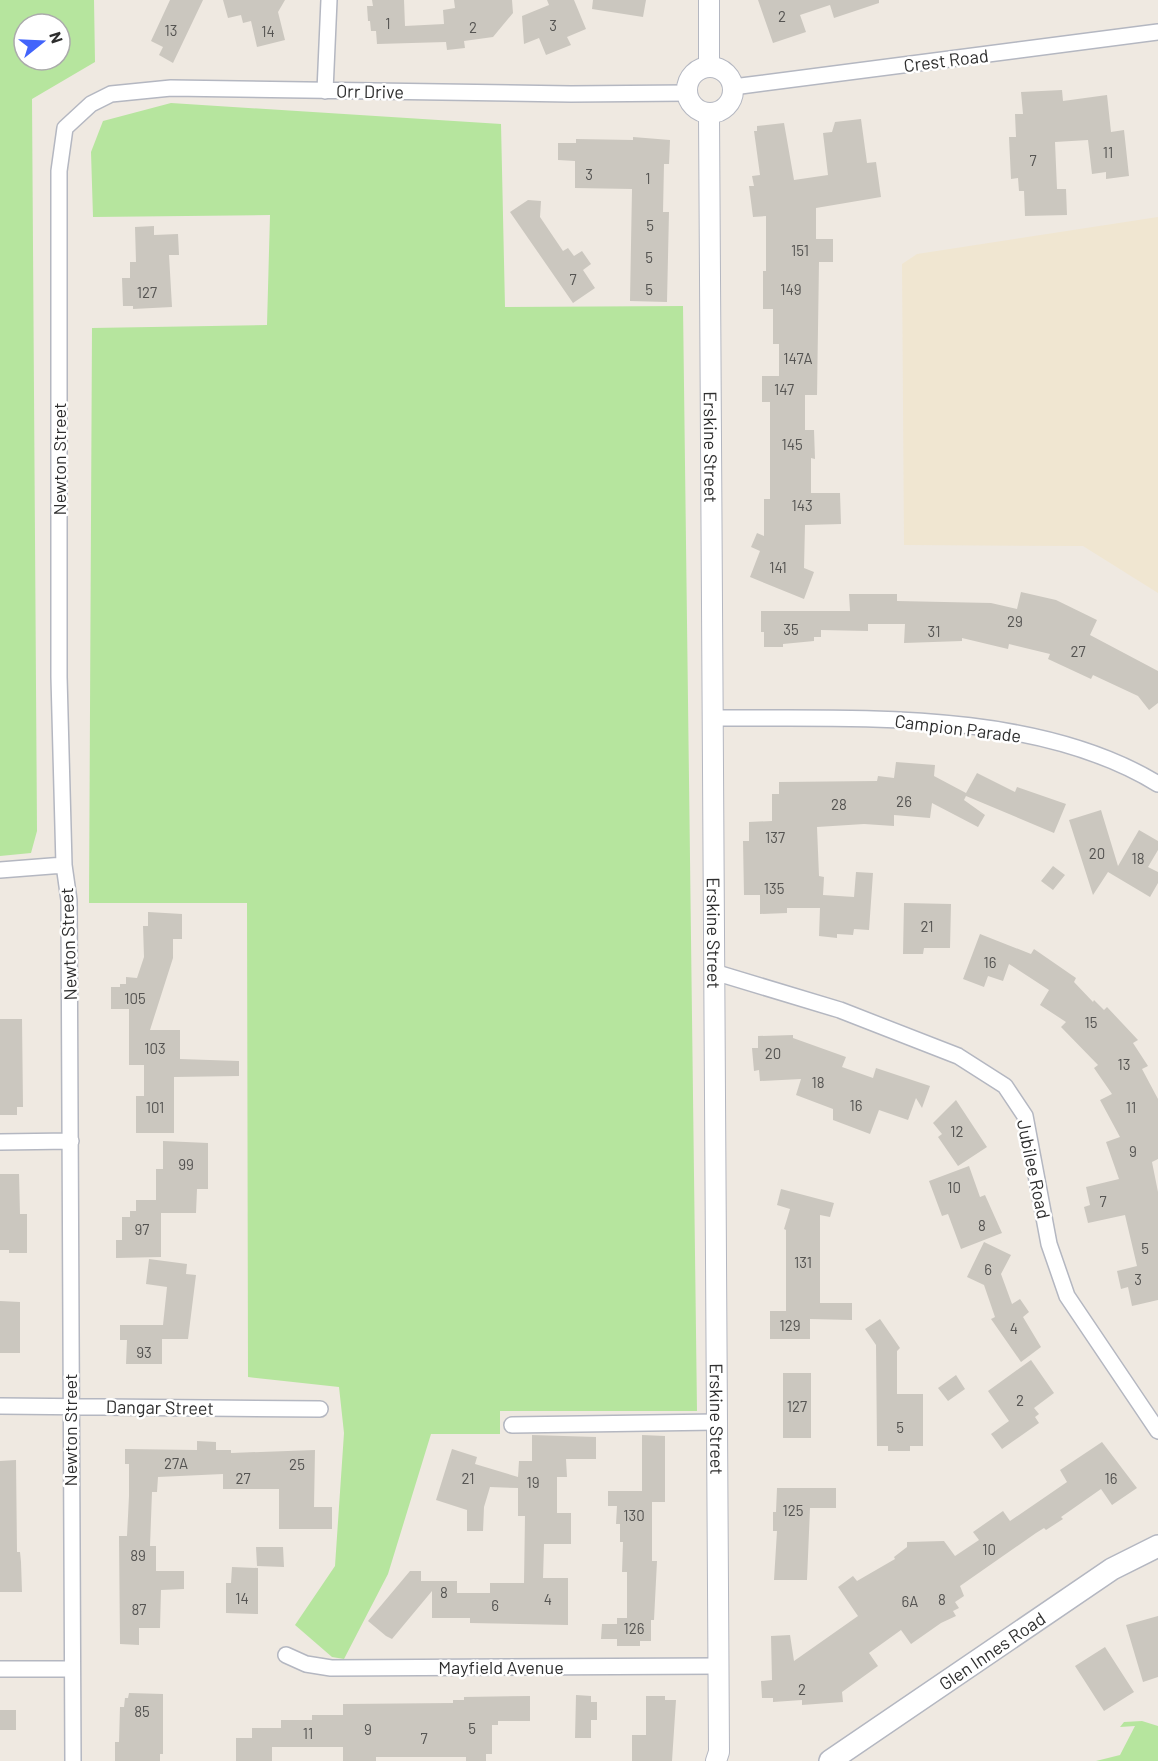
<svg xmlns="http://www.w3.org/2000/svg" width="1158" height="1761" font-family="Barlow,sans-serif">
<rect width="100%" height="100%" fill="#efe9e1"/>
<path fill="#f0e6d1" d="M1158 217V593L1083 546 904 545 902 264 917 254Z"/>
<path fill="#b6e59e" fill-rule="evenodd" d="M0 0H94L95 62 32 99 37 831 31 853 0 856ZM24 24H60V60H24Z
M171 103 501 124 505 307 683 306 697 1411H500V1434H431L388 1574 344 1659 332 1657 295 1625 335 1566 344 1433 339 1387 248 1377 247 903H89L92 328 267 325 270 215 93 217 91 152 103 121Z
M1142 1721 1158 1726V1761H1096L1120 1755 1135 1726 1120 1727 1124 1722Z"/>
<path fill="#cbc7bf" d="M170 0H203L173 63 159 55 163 47 151 41Z
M223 0H285L278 12 285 40 257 47 251 21 243 23 241 15 228 18Z
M372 0H404L405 26 444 24 443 10 455 8 454 0H512L513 13 493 37 464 41 465 48 447 50 446 42 377 44 376 31H371L370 21H368L367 6H373Z
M547 0H574L586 29 567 37 571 45 546 55 539 38 524 44 522 16 549 5Z
M593 0H646L643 17 592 9Z
M758 0H879V3L834 18 830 5 800 15 806 32 773 43Z
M1062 90 1063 101 1107 95 1111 132 1124 130 1129 176 1106 179V172L1092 174 1088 140 1055 142 1057 189H1066L1067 215 1025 216 1024 191H1019L1018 178 1011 179 1009 137H1016L1015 114H1023L1021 92Z
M861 119 867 163 876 162 881 197 816 208V239H833V262H819L817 395H805V430H814L815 459 811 458V493H840L841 524 805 525 804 568 814 572 804 599 750 577 760 551 751 547 757 533 764 536V499H770V402H762V376H779V344H773V309H763V271H766V216L753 217 749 186H754L752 176 760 175 754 131H757V126L784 123 794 180 828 175 823 133 832 132 835 122Z
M633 137 670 140 669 164H664L663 212H669L667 302 630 301 632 189 575 188V161L558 160V143H576V139L633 140Z
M528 200 541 201 540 217 563 251 568 248 574 256 582 251 591 264 583 270 595 288 573 303 510 212Z
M154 226V235L178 234 179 255H169L172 307 133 309V306H123L122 278H130V262H136L135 227Z
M1021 592 1056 600 1097 620 1090 635 1158 671V703L1149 710 1138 696 1093 675 1091 679 1048 659 1050 654 1009 644 1008 649 962 638V641L904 643 905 624H868V631L821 630V637H814V641L783 644V647H764V632H761V611H850L849 594H897V601L991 603 1017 609Z
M896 762 935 765 934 776 966 793 977 773 1015 792 1017 787 1066 804 1054 833 966 796 964 800 985 815 978 827 932 803 930 818 894 815V826L864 824 817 827 819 876 824 877 823 895 854 897 856 872 873 873 869 930 854 929 853 935 837 934V938L819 936 820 908H787V913L760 914V895H744L743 841H749V822L772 821V794H779V782L877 781 878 776 894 778Z
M1101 810 1118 866 1139 830 1158 841V850L1148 867 1158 872V883L1150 897 1108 872 1093 895 1069 820Z
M1053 866 1065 875 1053 890 1041 881Z
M904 903 951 904 950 948H924L923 954H903Z
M148 912 182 914V939H173V958L150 1030H180V1059L239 1061V1076L174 1077V1133H136V1096H144V1065H129V1009H111V987H120V984H126V977L137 978 144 957 143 926H148Z
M980 934 1031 954 1034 949 1076 978 1074 982 1093 1002 1094 1000 1104 1010 1107 1007 1138 1040 1133 1043 1148 1066 1142 1069 1158 1099V1159L1152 1162 1158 1192V1300L1132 1306 1128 1287 1121 1289 1117 1271 1137 1266 1125 1215 1088 1223 1084 1207 1090 1205 1086 1187 1119 1179 1106 1142 1120 1137 1100 1100 1112 1094 1094 1068 1098 1065 1061 1027 1066 1022 1040 1005 1049 990 1009 964 1003 981 988 976 984 987 963 979Z
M0 1019H22L23 1107H17V1115H0Z
M793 1035V1038L846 1057 842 1067 873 1078 876 1068 930 1086 922 1108 916 1098 908 1120 879 1110 870 1134 833 1120V1109L796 1095 801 1079 760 1081 759 1070 754 1071 752 1048H758V1036Z
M956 1100 987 1147 958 1166 938 1137 942 1134 933 1123Z
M163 1141 208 1143V1189H197L196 1213H161V1257L116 1258V1240H122V1217H130V1211H136V1200H156V1169H163Z
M969 1166 980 1197 985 1195 1002 1233 961 1249 948 1214 942 1216 929 1181Z
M0 1174H19L20 1214H27V1253H9V1250H0Z
M781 1189 834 1203 830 1217 820 1215V1303H852V1320L810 1319V1339H770V1311H786V1230L784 1229 790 1209 777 1205Z
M984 1242 1011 1255 1001 1274 1012 1304 1020 1299 1029 1312 1023 1317 1041 1347 1021 1362 991 1319 995 1317 984 1285 967 1277Z
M149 1259 187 1264 186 1274 196 1275 188 1339H162V1364H126L127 1340H120V1325H163L167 1287 146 1284Z
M0 1301 20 1302V1353H0Z
M880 1319 900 1348 897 1351V1394H923V1446H910V1451H888V1446H877L876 1345 865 1329Z
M1031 1360 1054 1393 1034 1408 1039 1414 1035 1417 1039 1423 1002 1449 991 1434 1009 1421 988 1391Z
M783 1373H811V1438H783Z
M956 1375 965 1389 948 1401 938 1388Z
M532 1435 596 1437V1459H566L567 1477H557V1513H571V1544H544L543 1578H568V1625L470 1623V1618H432V1591L392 1639 386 1636 368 1621 410 1571H421V1581H457V1593H490V1583H524L525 1516H518V1488L490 1487 484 1507 483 1531H467V1510L436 1500 452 1449 477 1457 475 1464 518 1477 519 1461H532Z
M642 1435 665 1436V1502H652V1561H657L654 1620H651V1641H640V1646H617V1639H601L602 1624H617V1618H627V1572H622L623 1542H620V1524H616L617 1506H608V1491H642Z
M197 1441 216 1442V1450H231V1453L315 1450 314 1507H332V1529H279V1489H223V1474L158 1477 157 1492H152L150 1546H156V1571H184V1589L161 1590 160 1628H139V1645L120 1644 119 1536H127L129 1496V1464H125V1449L197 1450Z
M1102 1442 1137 1488 1112 1505 1101 1489 1061 1517 1063 1519 1046 1530 1044 1528 1036 1533 960 1586 964 1596 955 1602 959 1608 953 1611 956 1616 941 1623 911 1644 901 1630 869 1653 878 1666 842 1692 843 1702 802 1705V1700L773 1702V1698H762L761 1681 772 1680 771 1636 790 1635 794 1661 858 1616 838 1587 853 1576 857 1581 895 1559 894 1557 907 1547V1542L944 1541 955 1556 979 1540 973 1532 1003 1511 1010 1521 1067 1482 1060 1470Z
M16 1460 17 1552H20L21 1562 22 1592H0V1461Z
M777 1488H836V1508H810L807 1580H774L777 1531H773V1512H776Z
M256 1547H283L284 1567 257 1566Z
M232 1567 258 1568V1614L226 1613V1583H231Z
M1158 1616V1677L1143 1682 1126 1625Z
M1105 1647 1134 1692 1104 1711 1075 1666Z
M129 1693 163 1694V1754H160V1761H115V1742H119L120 1707H124L125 1698H128Z
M576 1695 591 1696V1702H597V1720H591V1738H575Z
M530 1696V1721H498V1725H492V1754H486V1761H466V1757H376V1761H343V1747H272V1761H236V1738H252V1728H281V1720H312V1715H343V1704L453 1703V1700H464V1697Z
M646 1696H665V1700H676L672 1761H632V1735H646Z
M0 1710H16V1730H0Z"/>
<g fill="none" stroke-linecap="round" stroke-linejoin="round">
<defs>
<path id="minor" d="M733 87 1158 32
M325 91 329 0
M713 718C853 719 1034 708 1158 784
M0 870 64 865
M714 972 840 1010 958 1056 1005 1086 1025 1116 1049 1244 1067 1296 1158 1431
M0 1142 71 1141
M0 1406 320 1409
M512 1425 717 1422
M286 1655 306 1664 331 1668 719 1666
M0 1669H72
M73 1761 69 900 64 865 59 677V171L65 128 91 104 111 94 171 88 571 94 687 93"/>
<g id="tertiary">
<path d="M709 0V67"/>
<circle cx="710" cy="90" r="23"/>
<path id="s1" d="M709 114 719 1752 716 1761"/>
</g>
<g id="secondary">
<path id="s2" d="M830 1761 1112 1569 1158 1546"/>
</g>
</defs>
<use href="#minor" stroke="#b4b7c1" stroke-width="18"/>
<use href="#tertiary" stroke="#b4b7c1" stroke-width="22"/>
<use href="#secondary" stroke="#b4b7c1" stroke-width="24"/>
<use href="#minor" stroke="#fff" stroke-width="15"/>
<use href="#tertiary" stroke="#fff" stroke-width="20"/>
<use href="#secondary" stroke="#fff" stroke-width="21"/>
</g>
<g text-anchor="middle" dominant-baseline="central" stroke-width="5" stroke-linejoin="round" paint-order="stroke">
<g font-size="15" fill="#555452">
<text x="782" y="16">2</text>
<text x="388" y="23">1</text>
<text x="553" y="25">3</text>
<text x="473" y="27">2</text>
<text x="171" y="30">13</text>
<text x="268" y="31">14</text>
<text x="1108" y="152">11</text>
<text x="1033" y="160">7</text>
<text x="589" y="174">3</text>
<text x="648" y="178">1</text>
<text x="650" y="225">5</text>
<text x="800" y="250">151</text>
<text x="649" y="257">5</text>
<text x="573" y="279">7</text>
<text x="649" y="289">5</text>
<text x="791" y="289">149</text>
<text x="147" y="292">127</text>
<text x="798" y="358">147A</text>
<text x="784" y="389">147</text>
<text x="792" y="444">145</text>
<text x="802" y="505">143</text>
<text x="778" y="567">141</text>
<text x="1015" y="621">29</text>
<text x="791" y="629">35</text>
<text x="934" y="631">31</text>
<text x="1078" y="651">27</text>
<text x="904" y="801">26</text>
<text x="839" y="804">28</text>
<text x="775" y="837">137</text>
<text x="1097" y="853">20</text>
<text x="1138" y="858">18</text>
<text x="774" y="888">135</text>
<text x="927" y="926">21</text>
<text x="990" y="962">16</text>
<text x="135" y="998">105</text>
<text x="1091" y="1022">15</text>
<text x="155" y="1048">103</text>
<text x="773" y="1053">20</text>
<text x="1124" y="1064">13</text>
<text x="818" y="1082">18</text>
<text x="856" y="1105">16</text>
<text x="155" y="1107">101</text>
<text x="1131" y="1107">11</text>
<text x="957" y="1131">12</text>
<text x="1133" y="1151">9</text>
<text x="186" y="1164">99</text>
<text x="954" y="1187">10</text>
<text x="1103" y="1201">7</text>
<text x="982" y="1225">8</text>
<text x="142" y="1229">97</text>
<text x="1145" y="1248">5</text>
<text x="803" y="1262">131</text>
<text x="988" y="1269">6</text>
<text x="1138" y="1279">3</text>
<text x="790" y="1325">129</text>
<text x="1014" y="1328">4</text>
<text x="144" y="1352">93</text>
<text x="1020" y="1400">2</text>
<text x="797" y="1406">127</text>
<text x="900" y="1427">5</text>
<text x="176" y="1463">27A</text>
<text x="297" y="1464">25</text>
<text x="243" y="1478">27</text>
<text x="468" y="1478">21</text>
<text x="1111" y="1478">16</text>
<text x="533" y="1482">19</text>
<text x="793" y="1510">125</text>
<text x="634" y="1515">130</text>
<text x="989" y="1549">10</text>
<text x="138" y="1555">89</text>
<text x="444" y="1592">8</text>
<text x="242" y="1598">14</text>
<text x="548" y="1599">4</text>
<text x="942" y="1599">8</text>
<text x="910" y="1601">6A</text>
<text x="495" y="1605">6</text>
<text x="139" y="1609">87</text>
<text x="634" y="1628">126</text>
<text x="802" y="1689">2</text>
<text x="142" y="1711">85</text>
<text x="472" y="1728">5</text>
<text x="368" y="1729">9</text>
<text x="308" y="1733">11</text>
<text x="424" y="1738">7</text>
</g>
<g font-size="18" fill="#2e2e2e" stroke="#fff">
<text transform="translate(946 60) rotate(-7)">Crest Road</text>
<text transform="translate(370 91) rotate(1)">Orr Drive</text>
<text stroke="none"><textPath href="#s1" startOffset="333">Erskine Street</textPath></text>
<text transform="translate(59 459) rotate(-90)">Newton Street</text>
<text transform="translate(958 728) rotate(7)">Campion Parade</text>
<text stroke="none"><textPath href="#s1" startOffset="819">Erskine Street</textPath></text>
<text transform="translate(68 944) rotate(-92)">Newton Street</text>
<text transform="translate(1034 1169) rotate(78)">Jubilee Road</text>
<text transform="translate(160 1407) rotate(1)">Dangar Street</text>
<text stroke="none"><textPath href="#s1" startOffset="1305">Erskine Street</textPath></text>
<text transform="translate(70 1430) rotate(-90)">Newton Street</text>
<text stroke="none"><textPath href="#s2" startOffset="196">Glen Innes Road</textPath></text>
<text x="501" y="1667">Mayfield Avenue</text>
</g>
</g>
<g transform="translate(42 42) rotate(72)"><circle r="28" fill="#ffffff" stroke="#ababab" stroke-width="1.5"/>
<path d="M0-4.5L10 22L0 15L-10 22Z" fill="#4264fb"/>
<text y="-9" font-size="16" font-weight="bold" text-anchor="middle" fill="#2e2e2e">N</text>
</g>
</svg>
